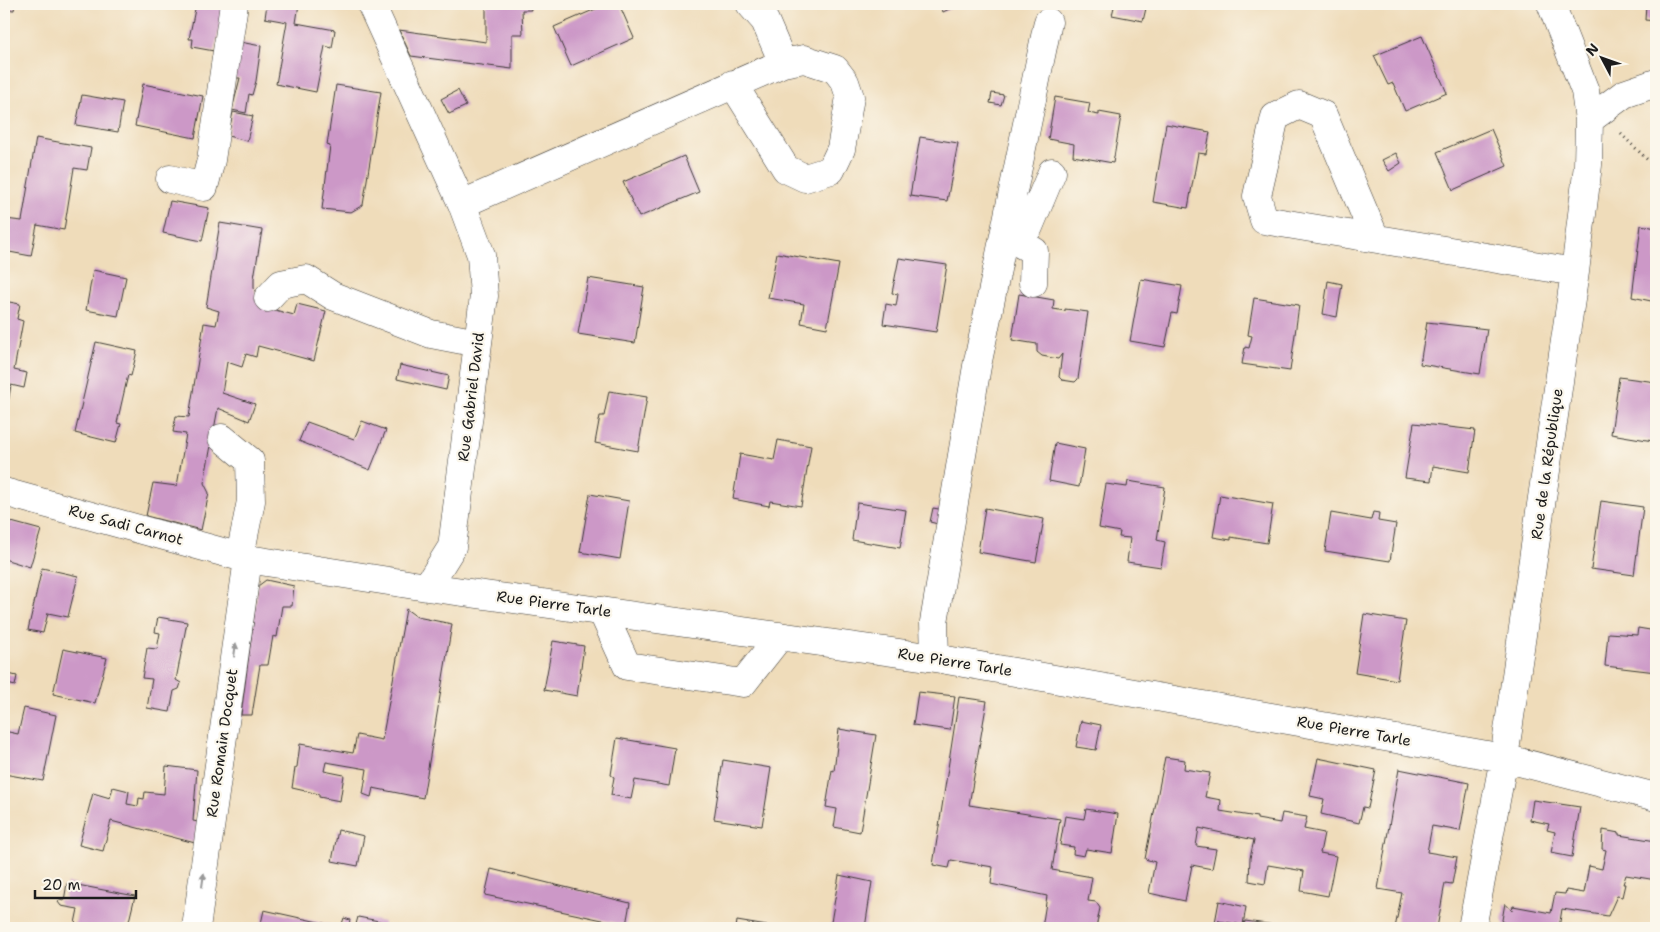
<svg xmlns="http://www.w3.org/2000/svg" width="1660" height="932" font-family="'Shantell Sans',sans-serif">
<rect width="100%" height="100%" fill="#fbf7ec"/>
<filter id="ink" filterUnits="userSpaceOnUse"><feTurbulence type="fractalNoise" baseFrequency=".02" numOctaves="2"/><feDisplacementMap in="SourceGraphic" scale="10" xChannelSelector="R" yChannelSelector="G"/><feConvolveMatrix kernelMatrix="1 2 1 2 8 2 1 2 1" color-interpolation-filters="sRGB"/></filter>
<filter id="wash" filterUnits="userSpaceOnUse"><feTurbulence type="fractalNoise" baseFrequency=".0096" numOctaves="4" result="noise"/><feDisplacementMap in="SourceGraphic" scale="20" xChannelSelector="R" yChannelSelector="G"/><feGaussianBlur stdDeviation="1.12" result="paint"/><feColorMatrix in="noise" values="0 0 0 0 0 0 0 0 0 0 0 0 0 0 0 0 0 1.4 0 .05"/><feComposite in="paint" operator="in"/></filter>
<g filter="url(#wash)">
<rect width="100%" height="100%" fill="#efdcba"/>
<g id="blocks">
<path fill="#cc98c7" d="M4 4H15L14 10 4 9Z
M196 4H226L214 51 192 47 193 39H189Z
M267 4H299L296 23 335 30 332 48 325 46 316 92 276 84 287 22 265 18Z
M486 4H530L531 10H522L523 34H512V69L411 56 399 30 486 42Z
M607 4H619L634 38 571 66 554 27Z
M939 4H960L943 12Z
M1103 4H1147L1143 21 1112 15 1114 7Z
M1646 4H1656V21L1645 20Z
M1422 36 1447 93 1405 111 1393 83 1388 85 1374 56Z
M240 42 261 46 256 81 252 95 249 94 246 113 232 110 240 78H234Z
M143 84 203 96 195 138 135 126Z
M336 85 381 92 363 205 351 212 322 209 330 146 327 145Z
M458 90 466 106 449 114 441 99Z
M992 93 1004 95 1001 105 990 103Z
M82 95 123 102 118 132 76 125Z
M1055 97 1090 103 1088 113 1099 115V112L1121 116 1113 163 1073 156 1074 144 1048 139Z
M233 112 253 116 247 141 228 136Z
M1166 124 1210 132 1206 154 1198 153 1188 208 1153 202Z
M1491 129 1507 166 1453 190 1437 152Z
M920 137 958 143 947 201 910 196Z
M36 138 91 148 87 170 74 168 64 230 37 225 31 256 4 251V223L5 219 22 221Z
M1396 153 1401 163 1389 171 1382 160Z
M684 156 699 192 639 217 623 182Z
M170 201 209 208 202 241 163 233Z
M220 223 262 230 254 278V288L260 306 294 315 297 304 326 311 314 361 258 346 256 357 246 354 242 367 227 362 222 393 255 404 249 421 218 408 204 483 209 493 201 530 146 516 153 483 177 486 186 434 173 432 176 416 189 417 204 323 216 325 219 311 206 307Z
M1641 225 1656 228V302L1632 297Z
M777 253 839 264 827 328 801 323 804 304 768 298Z
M899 258 947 265 936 332 883 324 886 304 896 306 898 294 892 293Z
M93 270 126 277 118 316 86 310Z
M588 278 644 287 635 343 578 334Z
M1141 279 1182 286 1177 314 1172 313 1165 347 1130 341Z
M1328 281 1342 284 1337 317 1323 314Z
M1019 294 1054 300 1053 309 1065 311V309L1088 312 1078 379 1075 382 1062 380 1059 377 1062 354 1058 359 1042 356 1037 352V344L1012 340Z
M1254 298 1299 305 1290 371 1242 364 1245 347 1249 348 1252 336 1248 335Z
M4 301 20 304 17 319 23 321 14 370 27 373 24 388 11 385 5 421Z
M1427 322 1487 329 1480 374 1420 364Z
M96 342 137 351 131 376 128 375 117 423 121 424 116 443 75 433Z
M400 365 449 376 446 390 397 379Z
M1619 377 1656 382V418L1653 441 1611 434Z
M609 391 647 397 638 451 595 443 600 416H604Z
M362 421 386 430 370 470 299 441 307 422 354 439Z
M1414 423 1475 430 1469 472 1433 466 1431 481 1405 478Z
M778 440 811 446 801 506 770 501 769 506 733 499 740 454 774 460Z
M1055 443 1085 449 1079 487 1049 481Z
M1128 481 1165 487 1157 540 1165 542 1161 567 1127 562 1130 538 1119 537 1120 532 1099 528 1106 484 1127 487Z
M590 494 629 501 620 559 580 552Z
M1220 495 1273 504 1267 543 1231 537V540L1213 537Z
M1601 501 1643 507 1634 575 1591 569Z
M857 503 906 510 900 548 852 540Z
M933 508 944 510 942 525 930 522Z
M985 508 1044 519 1036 562 978 552Z
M1373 512 1379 513 1378 521 1396 524 1390 561 1325 551 1331 513 1371 520Z
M4 520 41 530 30 567 4 559Z
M42 568 78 576 68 617 48 613 43 633 28 630Z
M266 580 294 586 292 606H282L277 637 273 636 268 665H260L252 715H241L258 586Z
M406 609 417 617 452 624 423 798 373 788 371 797 363 794 367 769 326 762 324 771 344 775 340 801 319 797V794L292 788 295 768 297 767 300 744 353 753 357 735 382 740Z
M1364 614 1406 621 1397 680 1355 673Z
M158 617 187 622 176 680 181 683 179 689 174 691 170 712 147 708 152 679 142 678 147 648 157 649 160 633 155 632Z
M1638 628 1656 631V672L1605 666 1608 633 1637 635Z
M553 641 584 646 577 696 544 690Z
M63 649 107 658 95 703 53 694Z
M4 673 17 676 15 686 4 683Z
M918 692 955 696 950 730 913 725Z
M959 697 987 701 969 805 1060 819 1052 870 1092 877 1088 901 1096 902 1100 908 1096 928H1042L1047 896 991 884 993 867 951 860 949 868 933 865Z
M24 708 56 715 43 781 4 774V731L18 734Z
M1081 721 1101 725 1096 750 1076 747Z
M839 729 876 735 860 832 834 827 837 809 826 807 832 770 834 771Z
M617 738 675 748 669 786 635 780 631 799 611 795 614 777 611 775Z
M1165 757 1185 760 1184 769 1210 773 1205 797 1221 800 1220 811 1257 817V819L1280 823 1282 813 1307 817 1304 829 1324 833 1320 853 1336 856 1328 896 1301 891 1304 871 1268 865 1265 884 1249 881 1250 858 1254 840 1199 828 1196 846 1216 849 1212 869 1192 865 1185 901 1149 893 1155 862 1145 859Z
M1318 758 1376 770 1368 808 1363 807 1359 823 1321 814 1324 799 1310 796Z
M723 760 771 768 762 826 714 819Z
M166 766 197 770 193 821 198 822 195 843 111 821 103 851 79 845 93 793 110 798 113 787 129 791 127 804 138 806 139 798 144 799 145 792 164 794Z
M1399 769 1469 783 1460 831 1432 826 1427 852 1457 857 1452 884 1445 883 1437 928H1395L1402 893 1378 889Z
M1533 800 1580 807 1572 857 1551 853 1555 832 1547 830 1549 824 1530 820Z
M1086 809 1118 814 1112 853 1086 849 1084 856 1073 854 1074 847 1060 845 1065 816 1084 819Z
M338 830 364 836 358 866 332 861Z
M1603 830 1619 833V835L1656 841V880L1626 875 1623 884H1625L1622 897 1617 896 1608 916 1562 909 1559 928H1506L1502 920 1505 903 1512 911 1513 906 1551 913 1555 893 1565 894 1566 890 1584 893 1589 866 1602 869 1606 850 1602 849Z
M491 869 630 903 626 925 485 895Z
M839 875 872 882 865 928H830Z
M67 883 135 896 129 921 124 928H74L78 909 61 906 58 902 59 900 64 901Z
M1219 901 1246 907 1243 925 1218 921 1244 926 1245 921 1275 925V928H1214Z
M264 910 341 927 344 918 350 920 348 928H260Z
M358 917 384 922 383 928H355Z
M737 921 767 926V928H736Z"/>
</g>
</g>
<g filter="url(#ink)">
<use href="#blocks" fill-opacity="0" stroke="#3c3934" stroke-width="1"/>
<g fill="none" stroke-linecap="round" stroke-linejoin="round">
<defs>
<path id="minor" d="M371 4 462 204 481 255 484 296 452 547 427 587
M750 4 765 21 783 63
M1589 120 1624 94 1656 83
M170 179 204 187 211 160 234 4
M462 204 783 63 804 59 835 69 845 82 850 97 841 149 831 170 805 178 786 169 733 84
M1004 235 1029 227 1052 172
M1004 235 1034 251 1033 283
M1375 238 1323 115 1299 105 1275 117 1257 196 1264 220 1575 272
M268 298 281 284 306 279 333 296 431 334 478 343
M222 438 250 461 251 501 240 556
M4 492 248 559 427 587 935 658 1504 758 1656 797
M602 611 627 666 743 683 780 636
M935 658 934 622 977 366 1048 22
M196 928 248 559
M1472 928 1504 758 1575 272 1588 165 1589 120 1585 91 1551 4"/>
</defs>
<use href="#minor" stroke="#3c3934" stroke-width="29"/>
<path stroke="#3c3934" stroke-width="3" stroke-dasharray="1 4" stroke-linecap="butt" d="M1621 134 1656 168"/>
<use href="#minor" stroke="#fff" stroke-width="28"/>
</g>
<defs><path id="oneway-solid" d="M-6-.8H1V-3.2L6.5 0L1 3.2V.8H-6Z" transform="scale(1.25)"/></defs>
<g fill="#999">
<use href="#oneway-solid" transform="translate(235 650) rotate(-82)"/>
<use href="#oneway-solid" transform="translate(203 880) rotate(-82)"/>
</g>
</g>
<g text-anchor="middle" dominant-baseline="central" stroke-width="4.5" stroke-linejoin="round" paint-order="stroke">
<g font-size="15" fill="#1c1c1c" stroke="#fbf7ec">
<text transform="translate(471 397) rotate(-83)">Rue Gabriel David</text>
<text transform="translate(1547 464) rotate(-82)">Rue de la République</text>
<text transform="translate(126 525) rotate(15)">Rue Sadi Carnot</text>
<text transform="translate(554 604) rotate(8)">Rue Pierre Tarle</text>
<text transform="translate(955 662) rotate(9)">Rue Pierre Tarle</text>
<text transform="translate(1354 731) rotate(10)">Rue Pierre Tarle</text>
<text transform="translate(222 743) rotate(-82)">Rue Romain Docquet</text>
</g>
</g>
<rect width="1660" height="932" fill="none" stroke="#fbf7ec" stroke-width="20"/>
<g transform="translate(1602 58) rotate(311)" stroke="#fbf7ec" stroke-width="4" paint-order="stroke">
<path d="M0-4L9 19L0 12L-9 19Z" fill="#1c1c1c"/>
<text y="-8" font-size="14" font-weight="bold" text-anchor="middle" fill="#1c1c1c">N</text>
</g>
<path d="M35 890v8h101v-8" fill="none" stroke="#1c1c1c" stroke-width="2.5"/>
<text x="42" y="890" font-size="15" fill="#1c1c1c" stroke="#fbf7ec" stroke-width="4" paint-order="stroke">20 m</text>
</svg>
